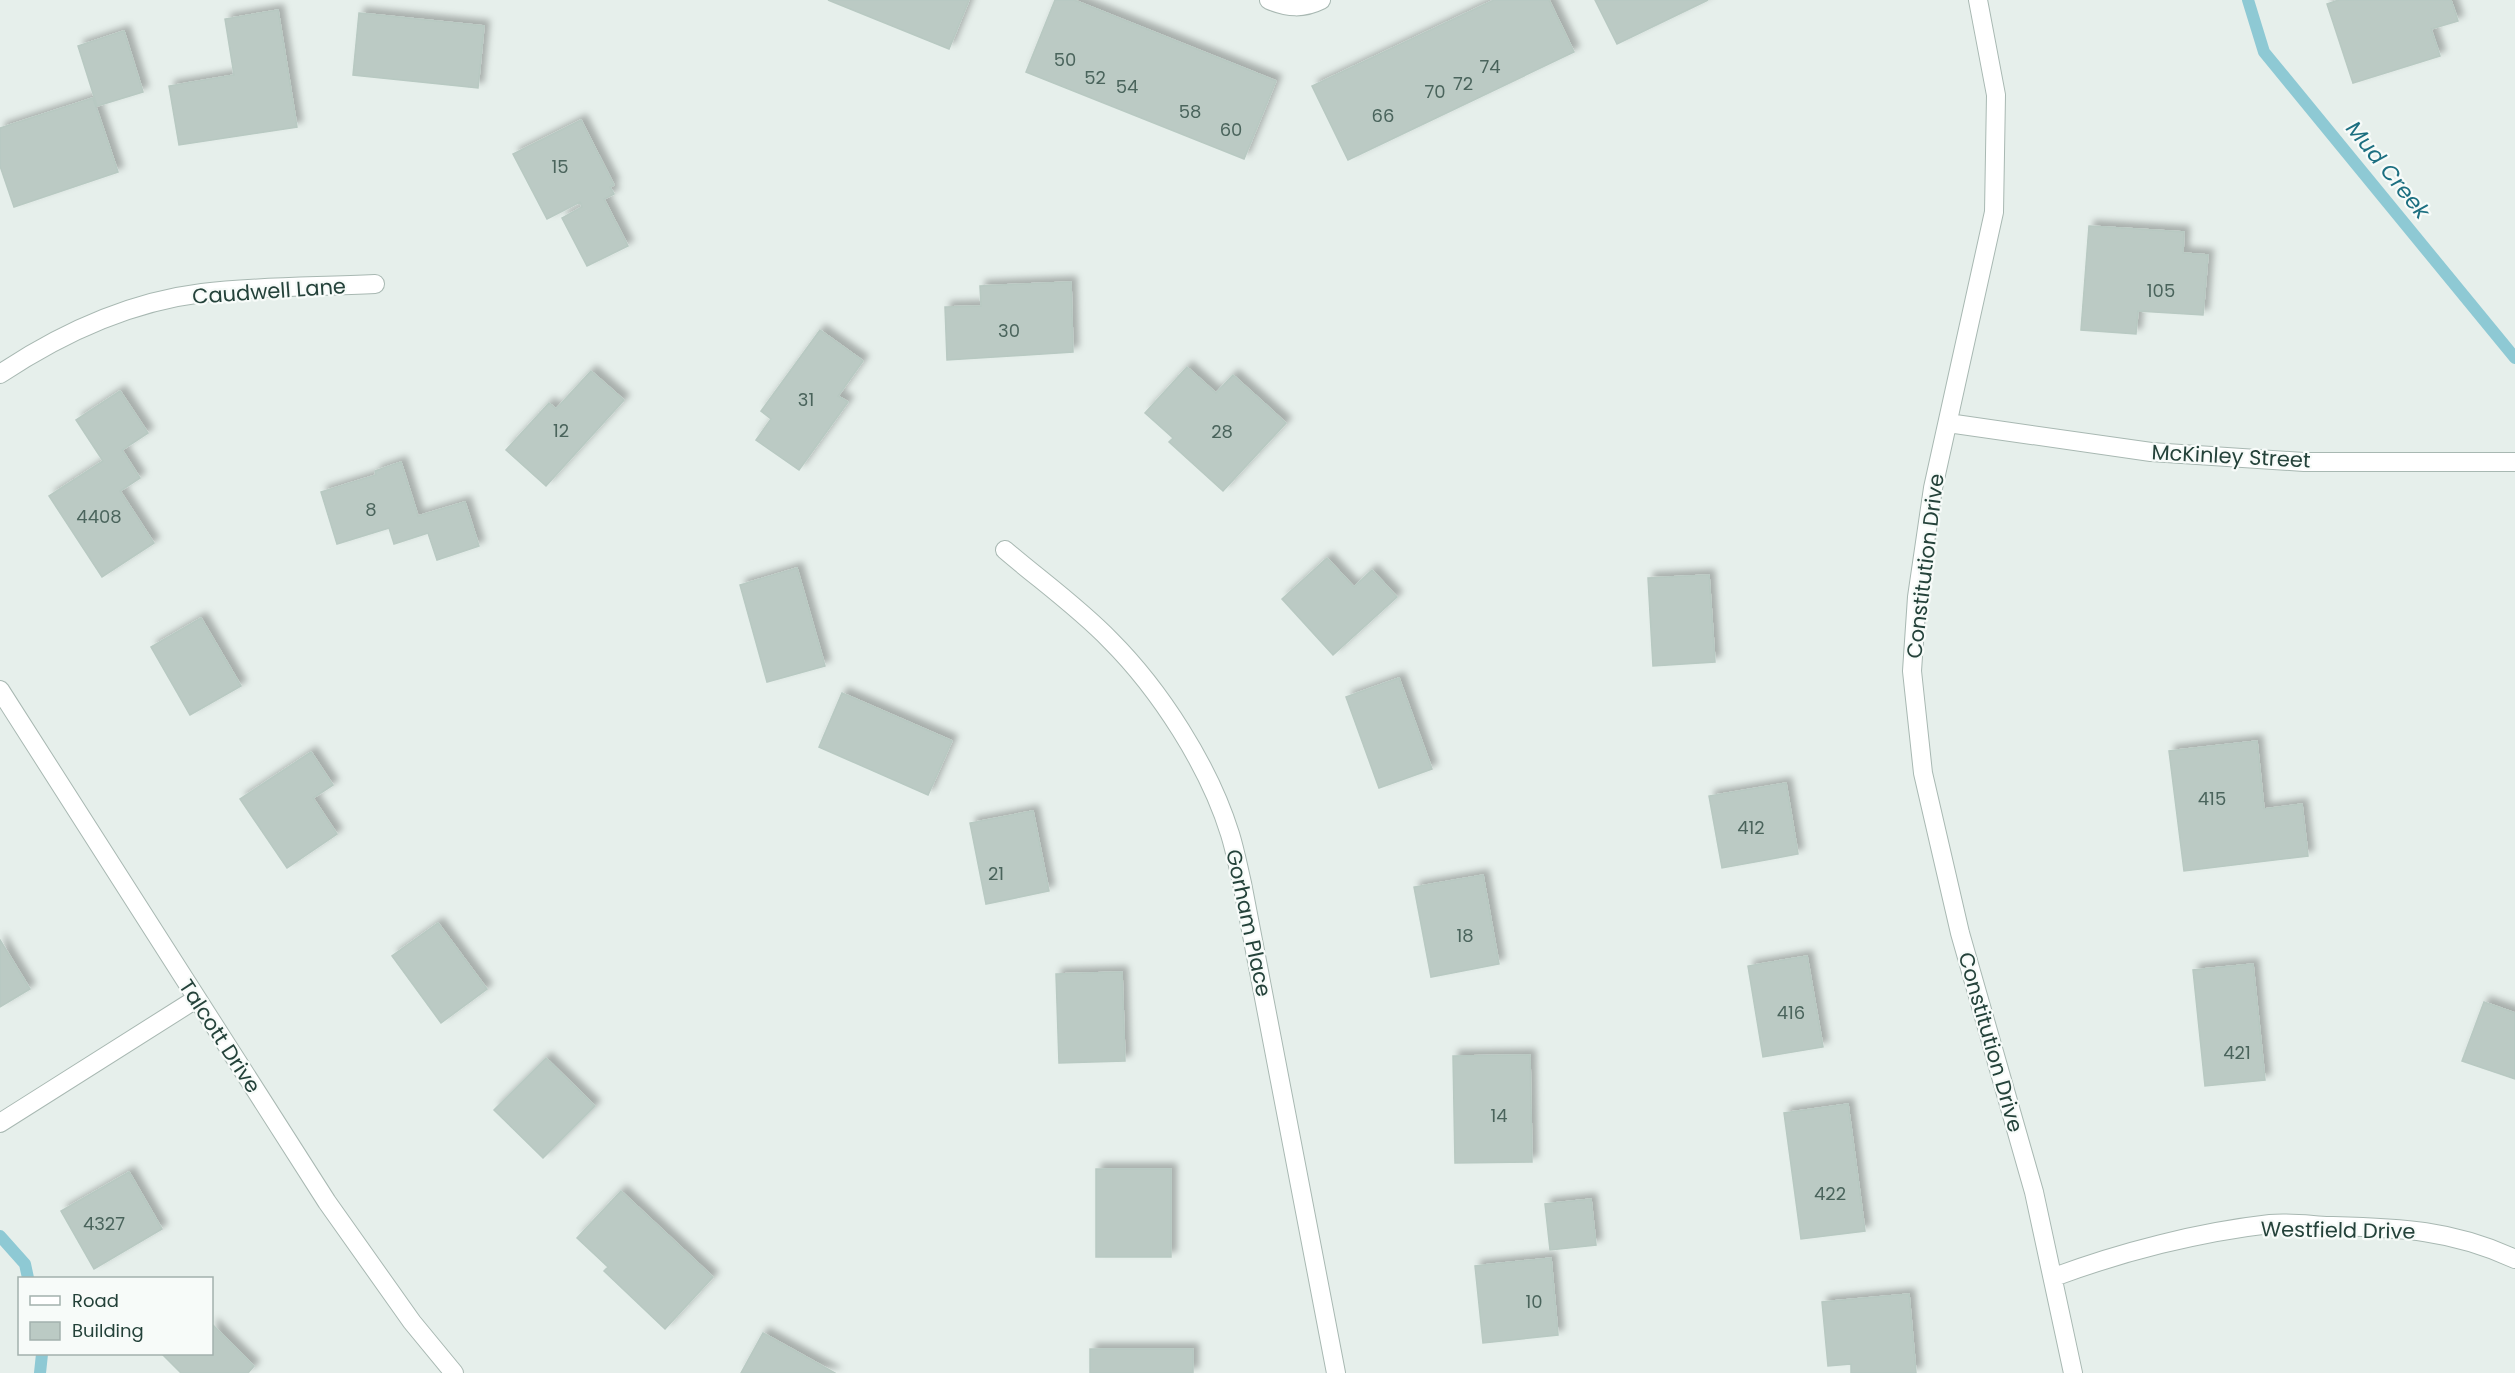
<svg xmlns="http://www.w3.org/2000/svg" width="2515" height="1373" font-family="Poppins,sans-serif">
<defs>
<filter id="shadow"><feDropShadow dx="5.5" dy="-5.5" stdDeviation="3" flood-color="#0004"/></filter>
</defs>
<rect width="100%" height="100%" fill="#e6efeb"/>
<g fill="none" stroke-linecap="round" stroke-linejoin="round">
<path stroke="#8ec9d4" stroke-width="12" d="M2248 0 2264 52 2515 358
M0 1236 25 1264 28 1278
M40 1373 42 1354"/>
</g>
<path fill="#bbcac4" stroke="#b8c9c2" stroke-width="1.5" filter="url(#shadow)" d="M828 0H969L949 49Z
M1055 0H1074L1276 81 1244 159 1026 72Z
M1494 0H1549L1574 52 1348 160 1312 86Z
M1595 0H1708L1617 44Z
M2339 0H2451L2458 21 2431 29 2440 56 2353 83 2327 4Z
M278 10 297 127 179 145 169 86 234 75 225 19Z
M359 13 484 26 478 88 353 75Z
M124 31 143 92 97 106 78 46Z
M93 98 118 172 14 207 0 166V128Z
M581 120 614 185 610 187 614 194 604 199 628 246 587 266 562 218 582 207 580 202 547 219 513 154Z
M2089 226 2184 232 2183 253 2208 255 2203 315 2138 311 2136 334 2081 330Z
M1071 282 1073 352 947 360 945 307 981 306 980 286Z
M820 330 863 361 838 396 848 402 799 470 756 440 771 419 761 411Z
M1187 367 1216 393 1233 375 1286 423 1223 491 1169 442 1173 438 1145 413Z
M591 371 624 400 546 486 506 450 549 403 556 409Z
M120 391 148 433 122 450 140 478 120 491 154 543 102 577 49 496 103 461 76 420Z
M401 462 418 516 465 502 479 546 437 560 428 533 394 544 389 528 337 544 321 492 376 475 375 471Z
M1327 558 1354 587 1372 570 1397 597 1333 655 1282 599Z
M797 568 825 666 767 682 740 585Z
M1709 575 1715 662 1653 666 1648 578Z
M201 618 241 686 190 715 151 647Z
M1399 678 1432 769 1379 788 1346 697Z
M842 693 952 741 928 795 819 747Z
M2257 741 2264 809 2302 804 2308 856 2184 871 2169 751Z
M311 752 333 785 313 798 337 834 287 868 240 799Z
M1786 783 1798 854 1722 868 1709 796Z
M1033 811 1049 891 986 904 970 823Z
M1483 875 1499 964 1431 977 1414 887Z
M438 923 487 989 441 1023 392 956Z
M0 940 30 989 0 1007Z
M1807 956 1823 1047 1763 1057 1748 966Z
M2253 964 2265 1080 2205 1086 2193 970Z
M1122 972 1125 1061 1059 1063 1056 974Z
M2484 1002 2515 1013V1079L2462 1061Z
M1530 1055 1532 1162 1455 1163 1453 1056Z
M546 1058 595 1106 543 1158 494 1110Z
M1848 1104 1865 1231 1801 1239 1784 1113Z
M1096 1169H1171V1257H1096Z
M129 1172 162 1229 94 1269 61 1211Z
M621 1191 713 1277 665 1329 604 1271 608 1267 577 1238Z
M1591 1199 1596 1245 1550 1250 1545 1204Z
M1551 1258 1558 1335 1483 1343 1475 1266Z
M1909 1294 1916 1373H1851V1364L1828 1366 1822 1302Z
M212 1324 254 1366 248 1373H181L162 1354H212Z
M763 1333 835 1373H741Z
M1090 1349H1193V1373H1090Z"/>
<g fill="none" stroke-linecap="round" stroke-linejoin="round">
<defs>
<path id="minor" d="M1269 0C1288 8 1303 9 1321 0
M1978 0 1996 95 1994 212 1933 488 1917 597 1912 671 1923 773 1960 933 2034 1192 2073 1373
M0 374C60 334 130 302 202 293 259 286 318 287 375 284
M1948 423 2151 452 2304 462H2515
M1005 550C1040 580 1078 607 1110 640 1160 690 1209 766 1230 834 1235 850 1238 866 1242 883L1336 1373
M0 690 327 1202 412 1322 454 1373
M0 1123 196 999
M2054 1277C2121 1252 2199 1232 2270 1224 2289 1222 2310 1225 2329 1226 2398 1228 2451 1229 2515 1259"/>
</defs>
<use href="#minor" stroke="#a8b8b2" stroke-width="20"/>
<use href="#minor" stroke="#fff" stroke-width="18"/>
</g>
<g text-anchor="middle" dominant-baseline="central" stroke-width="4.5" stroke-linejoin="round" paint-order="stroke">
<g font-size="18" fill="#4a645c">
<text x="1065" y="59">50</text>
<text x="1490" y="66">74</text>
<text x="1095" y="77">52</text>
<text x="1463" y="83">72</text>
<text x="1127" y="86">54</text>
<text x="1435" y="91">70</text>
<text x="1190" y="111">58</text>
<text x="1383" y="115">66</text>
<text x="1231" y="129">60</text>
<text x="560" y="166">15</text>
<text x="2161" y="290">105</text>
<text x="1009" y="330">30</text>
<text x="806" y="399">31</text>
<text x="561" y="430">12</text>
<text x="1222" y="431">28</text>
<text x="371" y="509">8</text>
<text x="99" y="516">4408</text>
<text x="2212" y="798">415</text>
<text x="1751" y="827">412</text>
<text x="996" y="873">21</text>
<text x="1465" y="935">18</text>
<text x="1791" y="1012">416</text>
<text x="2237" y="1052">421</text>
<text x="1499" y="1115">14</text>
<text x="1830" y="1193">422</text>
<text x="104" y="1223">4327</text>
<text x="1534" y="1301">10</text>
</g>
<g font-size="21" fill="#24423a" stroke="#f7fbf9">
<text transform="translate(269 291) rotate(-4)">Caudwell Lane</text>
<text transform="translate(2231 456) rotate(3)">McKinley Street</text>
<text transform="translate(1925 566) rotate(-83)">Constitution Drive</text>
<text transform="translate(1249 923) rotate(78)">Gorham Place</text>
<text transform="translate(220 1036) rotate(57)">Talcott Drive</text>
<text transform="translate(1991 1042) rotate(74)">Constitution Drive</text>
<text transform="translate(2338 1230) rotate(1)">Westfield Drive</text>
</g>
<g font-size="22" font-style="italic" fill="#1c6f80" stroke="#f7fbf9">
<text transform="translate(2388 170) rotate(51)">Mud Creek</text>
</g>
</g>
<rect x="18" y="1277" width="195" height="78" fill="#f7fbf9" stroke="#a3b1ad" stroke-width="1.5"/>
<rect x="30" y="1296" width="30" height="9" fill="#ffffff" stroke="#a3b1ad" stroke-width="1.5"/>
<text x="72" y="1307" font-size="18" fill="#24423a">Road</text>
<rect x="30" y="1322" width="30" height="18" fill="#bbcac4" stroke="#a3b1ad" stroke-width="1.5"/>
<text x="72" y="1337" font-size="18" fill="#24423a">Building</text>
</svg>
